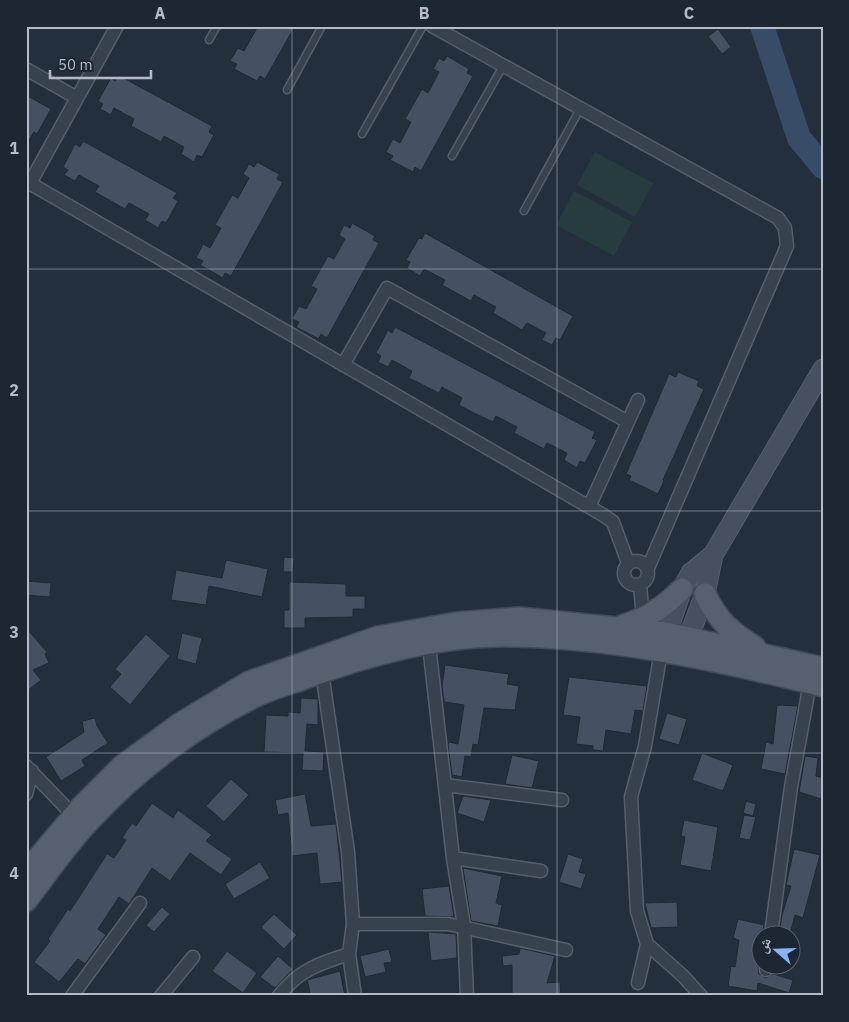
<svg xmlns="http://www.w3.org/2000/svg" width="849" height="1022" font-family="'IBM Plex Sans','Noto Naskh Arabic',sans-serif">
<rect width="100%" height="100%" fill="#242f3e"/>
<path fill="#263c3f" d="M595 152 653 183 635 217 577 185Z
M574 191 632 222 614 256 556 225Z"/>
<g fill="none" stroke-linecap="round" stroke-linejoin="round">
<path stroke="#394c67" stroke-width="24" d="M762 26 799 138 823 167"/>
</g>
<path fill="#455162" stroke="#1f2835" d="M258 26H295L265 79 260 76 257 81 234 69 237 64 230 61 238 48 244 51Z
M718 29 731 47 722 54 708 36Z
M447 56 469 69 467 73 473 76 421 171 415 167 413 172 390 160 393 156 386 152 393 139 400 143 411 122 405 119 422 89 428 93 439 72 433 69 439 58 444 61Z
M118 75 212 126 209 132 214 135 202 157 197 155 194 162 181 154 184 147 164 136 161 142 131 126 134 119 114 108 111 115 100 109 103 104 98 101 111 78 115 81Z
M26 95 51 109 37 134 34 132 26 145Z
M83 141 177 193 173 198 178 201 166 223 162 221 158 228 145 220 149 214 129 203 125 209 95 192 99 186 79 175 75 181 64 175 68 170 63 167 75 144 80 147Z
M257 162 279 174 277 179 283 182 231 276 225 273 223 278 200 265 203 261 196 258 203 244 210 248 221 228 215 225 232 195 238 198 249 178 243 174 249 164 254 167Z
M352 223 375 236 373 240 379 243 327 338 321 334 319 339 296 327 299 322 292 319 299 306 306 309 317 289 311 286 328 256 334 259 345 239 339 235 344 225 350 228Z
M425 233 573 316 560 340 556 338 552 345 542 340 546 333 527 323 522 330 493 313 496 307 474 295 471 301 442 285 445 280 424 269 420 276 407 268 410 262 406 260 419 238 422 239Z
M395 327 595 432 592 438 597 440 585 463 580 461 577 468 564 460 567 453 547 443 544 449 514 433 517 427 496 416 493 422 472 412 459 405 462 398 442 387 439 393 409 378 412 371 392 360 388 367 378 362 381 356 376 353 388 330 392 333Z
M678 372 699 381 697 386 704 389 663 480 664 481 658 494 629 480 631 476 626 474 669 374 676 377Z
M284 557 294 558 293 572H283Z
M226 560 268 569 262 597 209 586 206 605 171 600 176 570 222 578Z
M26 581 51 583 50 597 26 595Z
M289 582 346 584V596H365V609H353V617L305 618V628H284V610H289Z
M26 628 47 652 45 654 49 663 33 670 41 680 26 692Z
M182 633 202 638 196 664 177 659Z
M146 634 170 656 130 705 110 687 121 674 115 669Z
M445 665 509 674 507 684 519 686 515 710 484 708 478 745 473 744 471 757 465 756 462 777 452 775 448 745 449 742 458 744 464 705 444 702 442 686Z
M569 677 647 686 643 711 635 710 631 734 606 730 603 751 593 750V746L576 744 580 717 563 715Z
M301 698 318 699V725L307 724 305 751 324 752 323 771 302 770 303 753 264 752 266 715 288 716V712L300 713Z
M777 705 798 706 785 774 761 769 766 742 773 744Z
M667 713 687 719 679 745 659 739Z
M95 718 97 726 108 743 82 760 85 766 61 781 46 757 84 732 82 721Z
M702 753 733 765 723 791 692 780Z
M512 755 539 761 532 788 505 784Z
M805 756 818 758 816 776 823 778 821 799 799 792Z
M231 779 249 795 224 822 206 806Z
M305 794 311 826 336 824 342 882 320 884 317 853 292 856 288 813 278 815 275 800Z
M463 796 491 800 484 822 457 813Z
M746 801 756 804 753 816 743 813Z
M152 803 173 818 178 810 212 835 206 841 232 859 221 875 190 853 170 881 152 868 129 904 119 897 98 929 106 935 85 964 78 959 59 982 34 962 50 941 48 939 68 909 70 911 107 854 114 858 126 840 122 838 132 823 136 826Z
M744 815 756 817 750 840 739 838Z
M684 820 718 827 711 871 680 865 685 837 681 836Z
M794 849 820 855 803 918 795 915 790 934H779L782 915 791 886 786 885Z
M568 854 583 859 579 872 586 874 581 889 559 882Z
M260 862 270 878 234 899 225 884Z
M463 868 502 876 496 903 502 905 498 926 471 921Z
M449 886 454 917 425 916 422 889Z
M677 902 678 927 651 928 645 903Z
M162 907 170 914 154 932 146 925Z
M274 914 297 935 284 949 261 927Z
M738 919 764 925 758 964 759 974 766 978 773 974 793 980 789 993 758 983 757 991 728 986 731 966 735 967 739 940 733 938Z
M428 932 456 934 457 958 431 961Z
M520 948 555 956 547 983 560 982 561 996H512V965L503 966 502 956 519 954Z
M389 949 392 962 384 963 386 972 365 977 360 956Z
M227 951 257 973 243 993 212 971Z
M278 956 293 969 275 988 260 977Z
M340 971 345 996H311L307 980Z"/>
<g fill="none" stroke-linecap="round" stroke-linejoin="round">
<defs>
<path id="service" d="M209 40 217 26
M287 90 322 26
M362 134 423 26
M452 156 503 66
M524 211 580 109"/>
<path id="minor" d="M432 26 778 218 785 228 787 246 648 568
M26 69 77 98
M26 181 603 515 613 522 628 563
M30 183 117 26
M343 365 387 288 628 422
M589 507 638 400
M624 573a12 12 0 1 1 24 0a12 12 0 1 1-24 0Z
M640 585 643 619
M429 645 453 858 464 926 467 996
M661 651 645 746 631 797 637 911 647 944 683 976 701 996
M322 672 348 852 353 924 349 954 355 996
M26 766 74 816
M445 785 562 800
M26 794 32 771
M453 858 541 871
M353 924H448L566 950
M771 934 791 787 810 683
M766 970V964
M638 983 647 944
M72 996 140 903
M161 996 193 957
M279 996C297 971 320 963 349 954"/>
<path id="secondary" d="M662 647 682 589 691 573 713 555 823 369
M683 652 705 594 713 555"/>
<path id="primary" d="M705 594C718 621 730 631 755 647
M622 626C647 618 664 607 682 589
M26 872 81 807 122 766 181 723 249 682 378 637 456 623 519 618 666 633 823 668
M26 901C48 873 68 842 93 817 138 769 195 726 254 697 268 690 285 685 300 680 367 655 442 634 514 636 618 638 722 661 823 686"/>
</defs>
<use href="#service" stroke="#565f6c" stroke-width="9"/>
<use href="#minor" stroke="#565f6c" stroke-width="15"/>
<use href="#secondary" stroke="#565f6c" stroke-width="21"/>
<use href="#primary" stroke="#414a57" stroke-width="24"/>
<use href="#service" stroke="#38414e" stroke-width="6"/>
<use href="#minor" stroke="#38414e" stroke-width="12"/>
<use href="#secondary" stroke="#465061" stroke-width="19"/>
<use href="#primary" stroke="#56606e" stroke-width="21"/>
</g>
<path fill="none" stroke="#b4bcc9" stroke-width="1" stroke-opacity="0.55" d="M292 26V996M557 26V996M26 269H823M26 511H823M26 753H823"/>
<rect width="849" height="1022" fill="none" stroke="#1d2633" stroke-width="55"/>
<g transform="translate(776 950) rotate(290)"><circle r="24" fill="#1d2633" stroke="#59626f"/>
<path d="M0-4L9 19L0 12L-9 19Z" fill="#8ab4f8"/>
<text y="-8" font-size="14" font-weight="bold" text-anchor="middle" fill="#b4bcc9">ش</text>
</g>
<path d="M50 70v8h101v-8" fill="none" stroke="#b4bcc9" stroke-width="2.5"/>
<text x="58" y="70" font-size="15" fill="#b4bcc9" stroke="#1d2633" stroke-width="4" paint-order="stroke">50 m</text>
<rect x="28" y="28" width="794" height="966" fill="none" stroke="#b4bcc9" stroke-width="2"/>
<g font-size="16" text-anchor="middle" font-weight="bold" fill="#b4bcc9">
<text x="160" y="19">A</text>
<text x="424" y="19">B</text>
<text x="689" y="19">C</text>
<text x="14" y="154">1</text>
<text x="14" y="396">2</text>
<text x="14" y="638">3</text>
<text x="14" y="879">4</text>
</g>
</svg>
